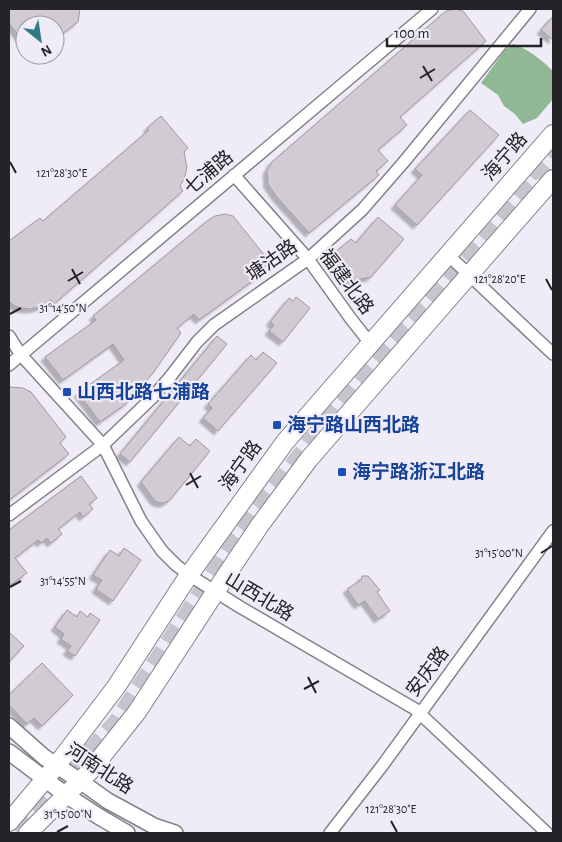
<svg xmlns="http://www.w3.org/2000/svg" width="562" height="842" font-family="'Alegreya Sans','Noto Sans SC',sans-serif">
<defs>
<filter id="shadow"><feDropShadow dx="-4" dy="4" stdDeviation="1" flood-color="#0004"/></filter>
</defs>
<rect width="100%" height="100%" fill="#efecf7"/>
<path fill="#90b894" d="M513 44C528 49 542 60 553 71V99L537 118 523 124 515 114 504 106 498 95 481 83 505 50Z"/>
<path fill="#d3cbd3" stroke="#9f979f" filter="url(#shadow)" d="M9 9H80L78 22 55 39V25H25V44L9 23Z
M456 9 463 11 486 41 400 117 407 125 378 150 388 161 376 171 379 175 309 233 276 196 268 184 267 171 272 162 446 11Z
M553 16V40L541 30Z
M470 110 499 135 417 225 395 205 422 175 415 169Z
M161 116 188 148 184 152 187 168 184 179 180 186 183 191 54 304 51 300 44 306 31 309 20 308 13 305 9 301V241L40 218 43 221 149 130 147 128Z
M225 214 233 216 273 266 199 320 194 314 177 328 181 333 153 373 126 404 100 422 78 393 124 360 113 344 63 380 45 357 96 320 93 316 207 221 215 216Z
M378 217 404 239 371 277 346 282 328 258 351 239 356 243Z
M296 297 310 308 283 342 269 331 274 325 270 322 289 298 293 301Z
M217 336 227 344 130 462 120 454Z
M263 352 277 363 218 431 203 418 212 408 208 404 251 355 256 360Z
M9 387 23 388 31 392 66 437 60 443 69 454 9 500Z
M179 437 190 446 196 439 210 451 170 500 165 503H160L155 501 141 482Z
M81 476 97 498 89 504 93 509 83 517 80 512 58 529 62 534 51 543 47 538 41 543 38 540 15 558 27 573 9 586V530Z
M124 548 141 560 113 601 96 589 102 580 93 575 110 550 119 556Z
M362 576H368L380 590 377 592 390 611 378 619 365 601 358 605 347 589 361 580Z
M67 610 77 617 80 611 88 617 90 613 100 620 75 656 67 651 71 646 61 639 64 634 55 627Z
M9 632 24 646 9 662Z
M42 663 73 695 42 726 34 718 27 724 9 705V695Z"/>
<g fill="none" stroke-linecap="round" stroke-linejoin="round">
<path stroke="#c6c4cd" stroke-width="18" stroke-dasharray="18 9" stroke-linecap="butt" d="M529 175 553 147
M18 833 117 722 237 538 333 413 549 168"/>
<defs>
<path id="minor" d="M234 175 308 259 351 319 370 343
M447 254 553 354
M9 336 21 355 103 445 141 521 162 551 176 565 189 575 240 607 415 709 547 833
M9 365 432 9
M9 515 103 445 153 397 170 377 197 342 214 325 308 259 362 210 403 163 530 9
M330 833 382 766 553 531"/>
<path id="secondary" d="M9 726 44 757 80 781 108 801 154 826 175 833
M9 752 66 795 98 816 127 833"/>
<path id="primary" d="M9 822 56 766 116 687 189 575 285 442 553 134
M28 833 90 771 137 712 229 571 260 525 309 459 483 259 553 179"/>
</defs>
<use href="#minor" stroke="#83818b" stroke-width="14"/>
<use href="#secondary" stroke="#83818b" stroke-width="18"/>
<use href="#primary" stroke="#83818b" stroke-width="20"/>
<use href="#minor" stroke="#fff" stroke-width="11"/>
<use href="#secondary" stroke="#fff" stroke-width="15"/>
<use href="#primary" stroke="#fff" stroke-width="18"/>
</g>
<path fill="none" stroke="#242327" stroke-width="2" d="M423 66 432 81M420 78 435 69M10 162 16 173M72 269 80 284M546 279 552 290M68 281 83 272M10 314 21 308M190 473 198 488M186 485 201 476M541 553 552 546M10 587 21 581M308 677 316 693M304 689 319 681M391 821 397 832M57 832 68 826"/>
<g fill="#1a4fb4" stroke="#efecf7" stroke-width="2">
<rect x="62" y="387" width="10" height="10" rx="2.5"/>
<rect x="272" y="420" width="10" height="10" rx="2.5"/>
<rect x="337" y="467" width="10" height="10" rx="2.5"/>
</g>
<g text-anchor="middle" dominant-baseline="central" stroke-width="4.5" stroke-linejoin="round" paint-order="stroke">
<g font-size="19" fill="#242327" stroke="#efecf7">
<text transform="translate(505 157) rotate(-49)">海宁路</text>
<text transform="translate(209 173) rotate(-40)">七浦路</text>
<text transform="translate(272 261) rotate(-35)">塘沽路</text>
<text transform="translate(346 282) rotate(53)">福建北路</text>
<text transform="translate(241 466) rotate(-54)">海宁路</text>
<text transform="translate(259 597) rotate(31)">山西北路</text>
<text transform="translate(428 672) rotate(-53)">安庆路</text>
<text transform="translate(99 769) rotate(33)">河南北路</text>
</g>
<g font-size="19" font-weight="bold" fill="#164399" stroke="#efecf7" text-anchor="start">
<text x="77" y="392">山西北路七浦路</text>
<text x="287" y="425">海宁路山西北路</text>
<text x="352" y="472">海宁路浙江北路</text>
</g>
</g>
<g font-size="12" text-anchor="middle" fill="#242327" stroke="#efecf7" stroke-width="4.5" stroke-linejoin="round" paint-order="stroke">
<text x="62" y="177">121°28'30"E</text>
<text x="500" y="283">121°28'20"E</text>
<text x="63" y="312">31°14'50"N</text>
<text x="499" y="557">31°15'00"N</text>
<text x="63" y="585">31°14'55"N</text>
<text x="391" y="813">121°28'30"E</text>
<text x="68" y="818">31°15'00"N</text>
</g>
<rect width="562" height="842" fill="none" stroke="#242327" stroke-width="20"/>
<g transform="translate(40 40) rotate(150)"><circle r="24" fill="#efecf7" stroke="#9e9ca4"/>
<path d="M0-4L9 19L0 12L-9 19Z" fill="#347a86"/>
<text y="-8" font-size="14" font-weight="bold" text-anchor="middle" fill="#242327">N</text>
</g>
<path d="M387 38v8h154v-8" fill="none" stroke="#242327" stroke-width="2.5"/>
<text x="394" y="38" font-size="15" fill="#242327" stroke="#efecf7" stroke-width="4" paint-order="stroke">100 m</text>
</svg>
